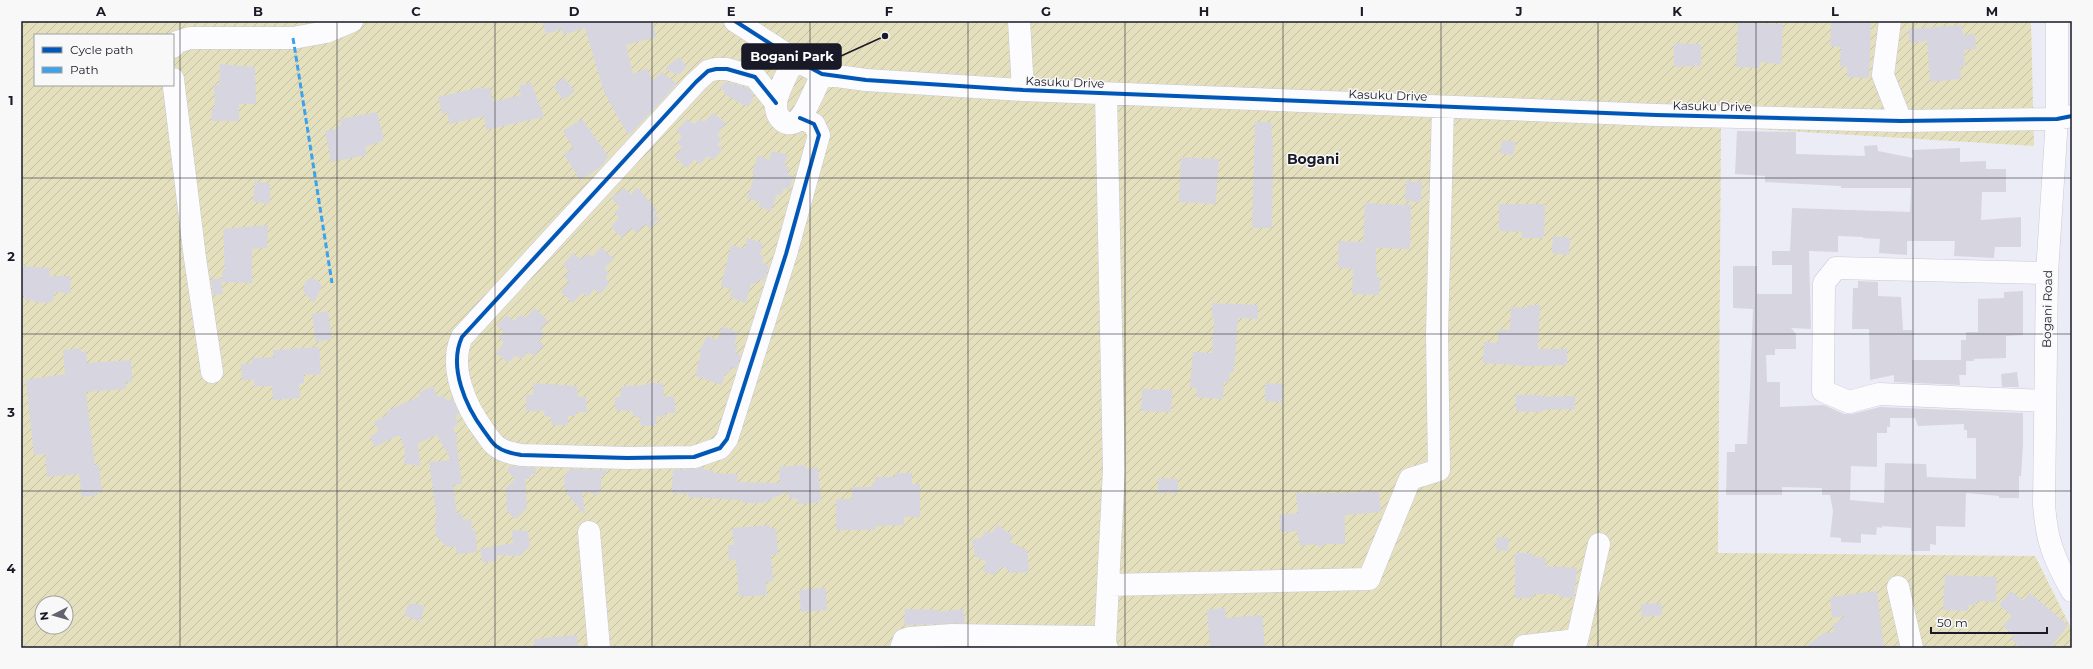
<svg xmlns="http://www.w3.org/2000/svg" width="2093" height="669" font-family="Montserrat,sans-serif">
<defs>
<pattern id="garden-furrows" width="10" height="10" patternUnits="userSpaceOnUse"><rect width="10" height="10" fill="#e4e0be"/><path d="M-1 1l2-2M0 10L10 0M9 11l2-2" fill="none" stroke="#c3c0a3"/></pattern>
</defs>
<rect width="100%" height="100%" fill="#ececf6"/>
<path fill="url(#garden-furrows)" fill-rule="evenodd" d="M21 21H2031L2034 146 1721 127 1718 553 2035 556 2072 630V648H21ZM35 35H173V85H35ZM42 603H66V627H42Z"/>
<path fill="#d7d5e0" fill-rule="evenodd" d="M542 21H652L656 37 626 45 633 74 647 68 652 81 662 72 677 84 635 129 628 135 604 92 585 28 563 35 562 29 546 34Z
M1831 22 1871 23 1869 78 1847 77V67L1840 66 1841 47 1830 46Z
M1738 23 1783 24 1781 64 1760 62 1759 68 1736 67Z
M1962 25 1963 35 1975 34 1976 49 1964 50 1965 67H1960L1961 79 1930 82 1927 41 1910 43 1908 29Z
M1674 43 1701 44V66L1674 67Z
M679 57 687 67 678 75 665 69Z
M220 64 255 67 256 104H239V121H211L212 108H215L214 85H219Z
M564 78 575 91 564 100 553 86Z
M531 82 544 117 486 130 484 116 450 124 447 113 442 114 438 97 482 87 483 89 490 88 493 102 521 95 519 86Z
M726 82 748 88 754 96 748 107 724 94 725 91 719 88Z
M377 112 384 139 380 142 365 147 367 155 331 162 325 131 337 129 336 125 341 126 340 119Z
M713 113 726 123 717 135 722 139 717 145 723 149 713 160 708 156 700 164 695 159 687 168 675 157 682 147 677 143 682 136 676 131 687 119 694 124 700 119 704 122Z
M582 119 608 156 602 166 580 180 564 154 573 148 563 131Z
M1255 122H1271L1273 148 1272 228H1252Z
M1737 131 1796 132V154L1865 156 1864 146 1877 145 1878 151 1913 158 1912 150 1960 148V162L1986 161V169H2006V192H1982L1981 220 2021 217V247H1995L1994 258 1954 256 1955 241H1907V255L1879 253 1880 239 1863 238V237L1838 236V252L1809 251 1811 329 1791 328 1796 334V349H1775V355H1766L1767 382H1780V407L1824 405 1844 414H1852L1880 407 2023 413V445L2021 476H2019V498H1999V496L1966 493 1965 527 1936 526V545L1930 544V551H1911V528L1882 526V528L1877 527 1876 535 1861 534V543L1841 542V538L1830 537 1833 511 1830 495H1822V488L1782 487V495H1726L1727 452H1735V444H1747L1750 387 1753 309 1733 308V266H1757V294H1792V265H1772V251H1790L1792 208 1910 212 1911 188H1841V186L1765 182V176L1735 174ZM1890 418H1915L1918 426 1964 424V430H1967V438H1976V479L1927 477 1926 464 1885 463 1884 503 1850 500 1851 466 1877 467V433H1887V427H1890Z
M1502 140 1516 142 1513 155 1500 153Z
M772 151 788 155 784 165 789 167 787 174 793 176 789 190 784 188 781 195 777 194 771 211 759 207 760 202 747 198 755 175 752 174 758 155 769 160Z
M1181 157 1219 159 1216 204 1179 202Z
M255 181 270 184V204L253 201Z
M1406 181 1422 182 1421 202 1405 201Z
M637 187 657 210 653 214 659 218 650 229 645 224 637 233 631 228 622 238 611 227 619 217 614 213 620 207 611 198 624 188 631 195Z
M1365 203 1411 205 1410 249 1376 248 1377 277H1380L1379 295 1352 294 1353 269 1338 268 1339 241 1363 242Z
M1499 204H1545L1544 238H1522V232L1499 231Z
M268 225 267 248 252 249V283L222 282 223 269H225L223 229Z
M1553 236 1570 238 1569 255 1552 253Z
M747 238 763 243 760 255 764 256 762 263 769 266 764 281 758 279 756 285 751 283 746 303 730 297 732 290 721 286 731 245 745 249Z
M601 247 614 259 604 268 609 272 605 278 610 283 600 294 594 289 588 297 582 293 573 303 561 292 569 281 564 277 569 271 563 265 573 253 581 260 587 253 592 257Z
M21 266 50 268V276H70L71 293 54 292V299L49 303 33 302V300L25 301V296H21Z
M221 278 223 294 213 295 211 279Z
M310 278 318 280 322 287 314 303 304 292 303 288 306 281Z
M1858 281 1878 282V296L1901 297 1903 330H1912V360H1961V340H1966V332H1978V299L2004 298V292L2023 291V335L2006 336V358L1974 359V361H1966V375H1959L1960 385 1894 382V375L1870 380 1869 329H1852L1853 288H1858Z
M1212 303 1258 305V319L1238 318 1234 372H1230L1229 382H1224L1223 399 1196 397 1197 388H1190L1193 352 1212 353 1214 318H1212Z
M1527 305H1540L1538 349H1567V365L1529 366 1483 363 1484 342 1498 343 1499 329 1510 330 1511 307 1527 308Z
M535 308 548 321 540 330 544 334 539 340 544 345 534 356 528 352 522 359 515 356 508 363 496 353 504 342 498 337 504 333 497 325 507 315 514 321 521 314 525 318Z
M328 311 332 339 316 342 312 314Z
M723 326 738 333 734 344 738 345 735 353 741 355 736 369 732 367 728 374 725 373 722 385 695 376 701 353 699 352 707 336 717 340Z
M319 347 321 374 304 375V383L299 384 300 398 273 400 272 386 254 387V380H242L241 364 252 363V358L274 357 273 350Z
M81 348V352L86 351 87 363 131 360 132 382H126V389L86 392 95 466 99 465 102 493H95L96 495 82 497 79 474 47 477 45 454 34 455 26 380 65 374 63 350Z
M2017 372 2019 387H2002L2001 374Z
M533 383 577 386 578 397 586 396 587 412H577L576 416H568V425H552L551 417 544 416 545 411H526V395H533Z
M645 383H663L664 397 674 396 676 413H665L666 418 657 416 656 426H641L640 418 634 417 632 411 615 410V397H620L622 386 645 385Z
M1265 383 1283 384 1282 402 1265 401Z
M433 386 438 398 443 394 447 401 452 398 459 414 455 416 459 423 453 428 458 438 456 440 462 484 453 485 457 514 462 513 463 520 471 519 472 531 476 530 477 552 457 554 456 547H447L436 536 435 518H437L429 462 451 460 437 435 418 443 420 466 404 464 405 449 399 435 375 447 370 437 379 431 374 422 388 414 387 411 420 396 418 393Z
M1142 389 1172 390 1171 412 1141 411Z
M1516 395H1542V397L1575 396V409L1542 410V412L1516 411Z
M806 465V469L818 468 821 502 798 504 797 498 789 499 788 491 763 503H742V500L688 497V494L672 493 673 470 694 469 704 467V470H713V473L738 474 737 482 780 483 779 467Z
M510 466 536 468V475L531 474 530 479H525L527 508 516 519 507 512 506 488 515 479 507 470Z
M570 469 606 470V475H601V487L598 495 582 491 585 515 565 491 564 476Z
M895 473H912V484H920V517H904V525L875 526V530H836V499H852V487H872V483H875V477H895Z
M1158 478 1178 479V493H1158Z
M1379 491 1381 512 1345 515V544H1326L1320 547 1315 544 1300 546 1297 531 1281 532 1279 515 1298 513 1296 493H1346Z
M770 525V529L776 528 778 554 771 555 773 581 766 582 767 595 739 597 736 560 729 561 728 545H734L732 528Z
M997 525 1014 536 1009 541 1027 550 1029 572 1011 573 1002 566 994 575 983 571 986 561 975 556 972 540 983 537 985 531 992 533Z
M512 530 528 531 530 546 520 556 497 555V560L483 563 480 549 513 543Z
M1497 537 1509 538 1508 551 1496 550Z
M1515 553H1532V557L1546 558 1545 566 1577 568 1574 598 1559 597V594H1533V598H1515Z
M1945 575 1997 577 1996 602 1976 601V605H1969L1968 611 1943 610Z
M826 588 827 610 801 612 799 590Z
M1877 591 1884 648H1804L1824 633 1834 632 1833 625 1845 616 1832 618 1830 597Z
M2011 591 2023 601 2030 593 2068 625 2050 648H2021L2011 639 2014 636 2003 626 2012 616 1999 605Z
M409 603 425 606 420 622 404 615Z
M1661 603 1662 615 1642 617 1641 604Z
M1225 608 1226 618 1262 615 1265 648H1210L1207 610Z
M905 609 939 610V612L963 609 965 623 904 625Z
M577 635 578 648H535L534 639Z"/>
<g fill="none" stroke-linecap="round" stroke-linejoin="round">
<defs>
<path id="minor" d="M735 21 794 59 822 74 866 80 1023 90 1656 115 1901 121 2057 119 2072 116
M1019 21 1023 90
M1890 21 1883 75 1901 121
M2057 21V119L2047 273 2044 503C2046 540 2054 559 2072 591
M173 47 177 42 190 38H293L326 32 352 21
M794 59C789 71 776 93 776 105 775 118 788 130 799 119 806 112 817 84 822 74
M173 79 195 258 212 372
M776 103 755 77 727 69H716L708 71 696 82 462 337C448 367 466 407 484 431 488 436 491 442 496 446 504 452 511 453 521 455L627 458 694 457 720 448 727 439 786 254 819 135 814 124 800 118
M2045 401 1879 394 1849 402 1823 391 1824 283 1836 268 2047 273
M589 532 599 648
M1108 585 1369 579 1410 479 1439 470 1437 334 1443 107
M1898 587 1912 648
M1105 643 1114 470 1106 94
M901 648 904 640 910 638 952 635 1097 637 1105 643 1107 648
M1524 648V646L1577 640 1599 544"/>
</defs>
<use href="#minor" stroke="#c9c9d6" stroke-width="23"/>
<use href="#minor" stroke="#fcfcfe" stroke-width="22"/>
<path stroke="#3da2eb" stroke-width="3" stroke-dasharray="6 3" stroke-linecap="butt" d="M293 38 332 283"/>
<defs>
<path id="cycleway" d="M735 21 794 59 822 74 866 80 1023 90 1656 115 1901 121 2057 119 2072 116
M776 103 755 77 727 69H716L708 71 696 82 462 337C448 367 466 407 484 431 488 436 491 442 496 446 504 452 511 453 521 455L627 458 694 457 720 448 727 439 786 254 819 135 814 124 800 118"/>
</defs>
<use href="#cycleway" stroke="#f8f8f8" stroke-width="6"/>
<use href="#cycleway" stroke="#0057b8" stroke-width="4"/>
</g>
<path fill="none" stroke="#191927" stroke-width="1" stroke-opacity="0.55" d="M180 21V648M337 21V648M495 21V648M652 21V648M810 21V648M968 21V648M1125 21V648M1283 21V648M1441 21V648M1598 21V648M1756 21V648M1913 21V648M21 178H2072M21 334H2072M21 491H2072"/>
<g text-anchor="middle" dominant-baseline="central" stroke-width="3" stroke-linejoin="round" paint-order="stroke">
<g font-size="12" fill="#191927" stroke="#f8f8f8">
<text transform="translate(1065 82) rotate(2)">Kasuku Drive</text>
<text transform="translate(1388 95) rotate(2)">Kasuku Drive</text>
<text transform="translate(1712 106) rotate(1)">Kasuku Drive</text>
<text transform="translate(2047 309) rotate(-89)">Bogani Road</text>
</g>
<g font-size="14" font-weight="bold" fill="#191927" stroke="#f8f8f8">
<text x="1313" y="159">Bogani</text>
</g>
</g>
<path fill="none" stroke="#191927" stroke-width="1.5" d="M885 36L841 56"/>
<circle fill="#191927" stroke="#f8f8f8" stroke-width="1.5" cx="885" cy="36" r="4"/>
<rect fill="#191927" stroke="#191927" stroke-width="1.5" x="742" y="44" width="99" height="25" rx="4"/>
<g font-size="13" text-anchor="middle" font-weight="bold" fill="#fff">
<text x="792" y="61">Bogani Park</text>
</g>
<rect width="2093" height="669" fill="none" stroke="#f8f8f8" stroke-width="44"/>
<rect x="34" y="34" width="140" height="52" fill="#f8f8f8" stroke="#9f9fa4"/>
<rect x="42" y="47" width="20" height="6" fill="#0057b8" stroke="#9f9fa4"/>
<text x="70" y="54" font-size="12" fill="#191927">Cycle path</text>
<rect x="42" y="67" width="20" height="6" fill="#3da2eb" stroke="#9f9fa4"/>
<text x="70" y="74" font-size="12" fill="#191927">Path</text>
<g transform="translate(54 615) rotate(264)"><circle r="19" fill="#f8f8f8" stroke="#9f9fa4"/>
<path d="M0-3L7 15L0 10L-7 15Z" fill="#63636f"/>
<text y="-6" font-size="11" font-weight="bold" text-anchor="middle" fill="#191927">N</text>
</g>
<path d="M1931 627v6h116v-6" fill="none" stroke="#191927" stroke-width="2"/>
<text x="1937" y="627" font-size="12" fill="#191927" stroke="#f8f8f8" stroke-width="3" paint-order="stroke">50 m</text>
<rect x="22" y="22" width="2049" height="625" fill="none" stroke="#191927" stroke-width="1.5"/>
<g font-size="13" text-anchor="middle" font-weight="bold" fill="#191927">
<text x="101" y="16">A</text>
<text x="258" y="16">B</text>
<text x="416" y="16">C</text>
<text x="574" y="16">D</text>
<text x="731" y="16">E</text>
<text x="889" y="16">F</text>
<text x="1046" y="16">G</text>
<text x="1204" y="16">H</text>
<text x="1362" y="16">I</text>
<text x="1519" y="16">J</text>
<text x="1677" y="16">K</text>
<text x="1835" y="16">L</text>
<text x="1992" y="16">M</text>
<text x="11" y="105">1</text>
<text x="11" y="261">2</text>
<text x="11" y="417">3</text>
<text x="11" y="573">4</text>
</g>
</svg>
